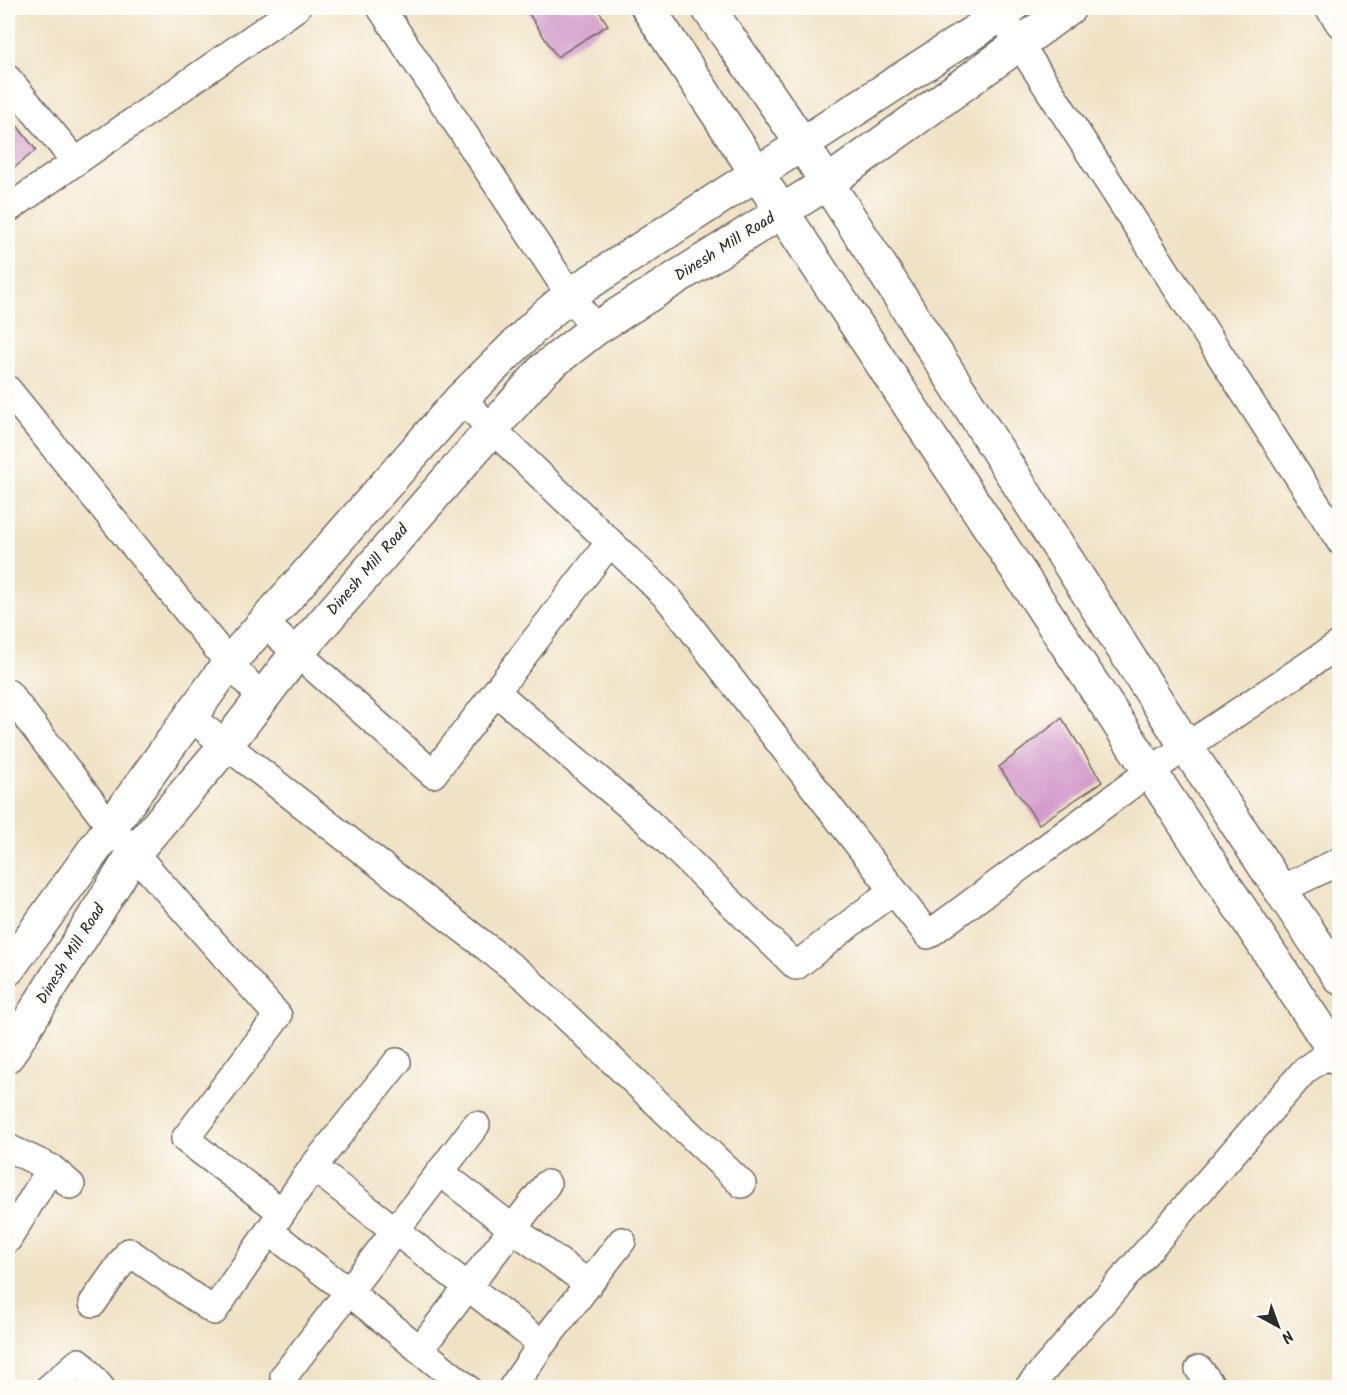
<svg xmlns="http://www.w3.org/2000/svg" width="1347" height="1395" font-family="Kalam,sans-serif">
<rect width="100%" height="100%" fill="#fdfcf7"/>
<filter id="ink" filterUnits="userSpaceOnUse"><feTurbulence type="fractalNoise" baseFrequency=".0167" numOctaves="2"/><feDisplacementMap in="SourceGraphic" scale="12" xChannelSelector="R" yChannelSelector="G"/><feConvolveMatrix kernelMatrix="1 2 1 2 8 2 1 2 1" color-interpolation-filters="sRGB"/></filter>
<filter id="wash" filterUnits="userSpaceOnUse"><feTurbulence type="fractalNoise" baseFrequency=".008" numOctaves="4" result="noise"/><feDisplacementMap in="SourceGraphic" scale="24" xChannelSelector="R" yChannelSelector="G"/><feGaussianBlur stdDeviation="1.35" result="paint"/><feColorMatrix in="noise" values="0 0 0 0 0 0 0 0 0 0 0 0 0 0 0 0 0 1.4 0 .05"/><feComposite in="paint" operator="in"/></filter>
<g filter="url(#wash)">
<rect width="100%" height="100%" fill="#f0e2c4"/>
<g id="blocks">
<path fill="#d39ccc" d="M525 8H597L608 25 557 57Z
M8 114 36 150 8 173Z
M1062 718 1102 782 1039 824 999 767Z"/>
</g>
</g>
<g filter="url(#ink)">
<use href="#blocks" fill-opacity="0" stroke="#706b61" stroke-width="1.5"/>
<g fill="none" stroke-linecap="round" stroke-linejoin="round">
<defs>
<path id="street" d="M381 8 570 295 595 329
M1329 8 1340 24
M1008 26 1340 541
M8 79 75 161
M8 209 296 8
M8 390 229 663 262 698
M461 399 668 598 928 935 1150 771 1340 644
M265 624 433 774 610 542
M496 692 647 821 796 966 893 890
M8 693 110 826 278 1016 185 1139 282 1212
M190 717 526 978 742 1184
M1280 890 1340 861
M8 1148 51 1168 71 1185
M313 1167 542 1344
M440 1172 512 1228 589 1284
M269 1231 349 1292 467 1388
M8 1239 51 1168
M93 1303 129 1252 214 1311 313 1167 397 1062
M420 1349 547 1184
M1199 1369 1213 1388
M284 1376 476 1125
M49 1388 79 1362 101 1388
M512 1388 542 1344 622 1241
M1028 1388 1305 1070 1340 1046"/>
<path id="secondary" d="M648 8 1340 1060
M708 8C740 54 773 99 804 147 983 423 1154 706 1340 978
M8 969 229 663 461 399 545 316 570 295 1011 8
M8 1055 134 853 226 745 297 653 544 369 595 329 827 183 1069 8"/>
</defs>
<use href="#street" stroke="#706b61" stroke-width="30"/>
<use href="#secondary" stroke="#706b61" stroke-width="36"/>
<use href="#street" stroke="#fff" stroke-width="27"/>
<use href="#secondary" stroke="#fff" stroke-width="33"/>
</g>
</g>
<g text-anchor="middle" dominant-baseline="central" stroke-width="4.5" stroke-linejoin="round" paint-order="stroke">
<g font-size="16" fill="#2b2b2b" stroke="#fdfcf7">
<text transform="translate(725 247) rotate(-32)">Dinesh Mill Road</text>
<text transform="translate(368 570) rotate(-49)">Dinesh Mill Road</text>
<text transform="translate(71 954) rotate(-58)">Dinesh Mill Road</text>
</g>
</g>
<rect width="1347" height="1395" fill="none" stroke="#fdfcf7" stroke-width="30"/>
<g transform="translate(1278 1326) rotate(139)" stroke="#fdfcf7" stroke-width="4.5" paint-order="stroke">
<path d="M0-4.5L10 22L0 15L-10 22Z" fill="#2b2b2b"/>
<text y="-9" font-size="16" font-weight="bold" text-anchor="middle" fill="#2b2b2b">N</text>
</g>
</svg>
